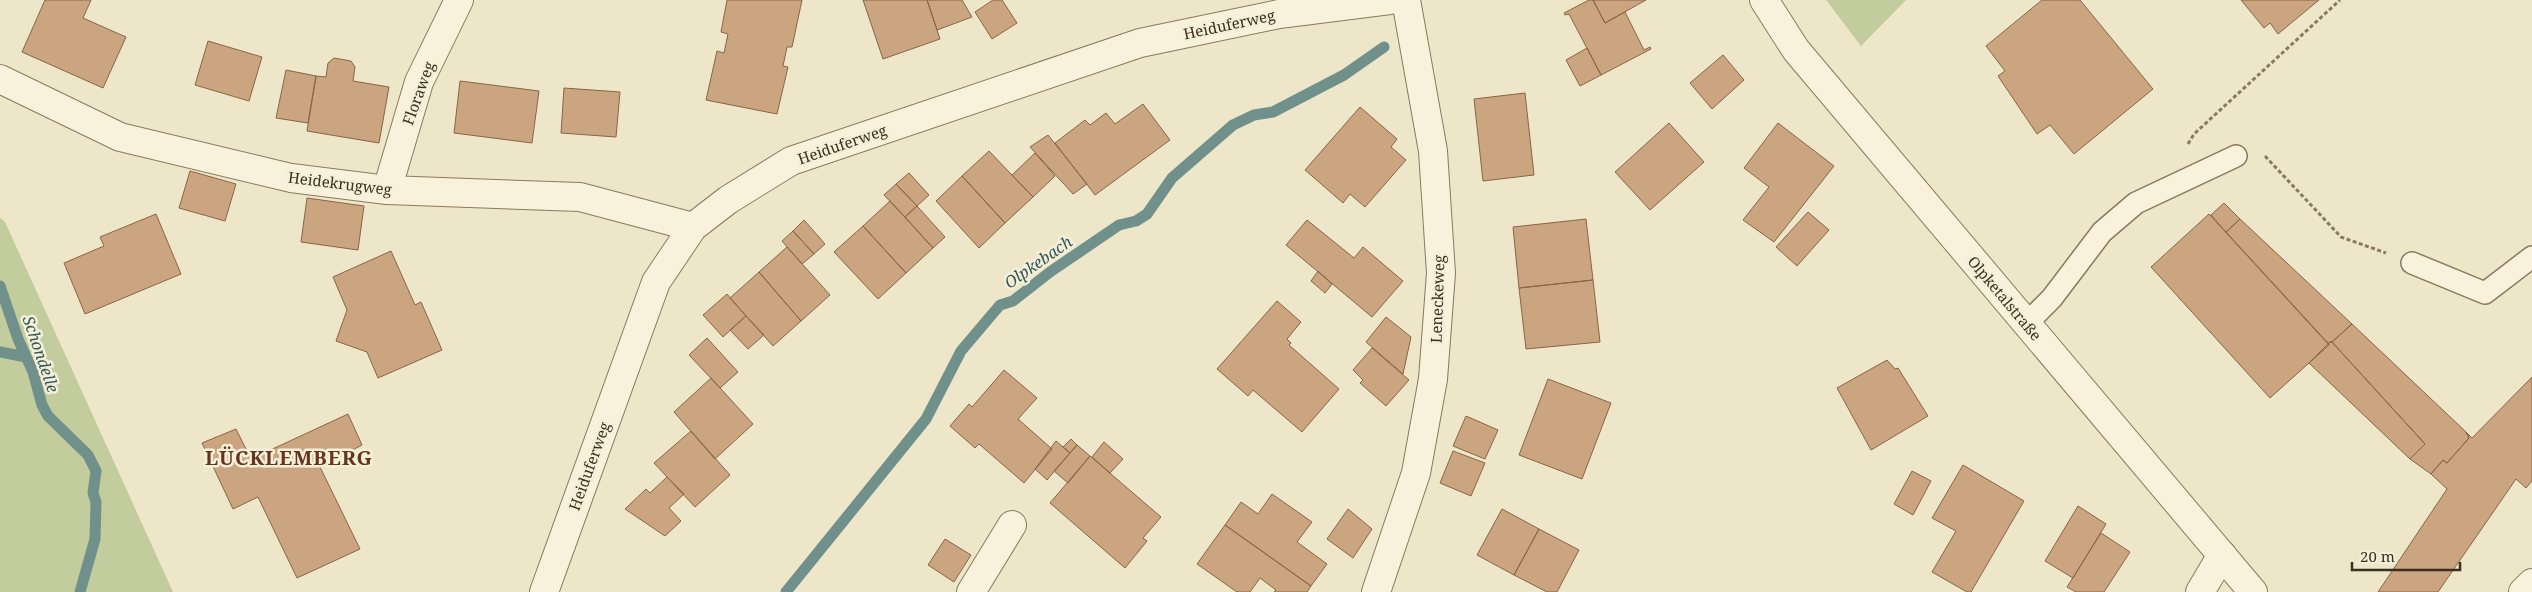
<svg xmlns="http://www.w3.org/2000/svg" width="2532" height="592" font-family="'Noto Serif',serif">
<rect width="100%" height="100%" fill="#eee6c9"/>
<path fill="#c3cc9c" d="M1826 0H1906L1861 46Z
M0 218 5 222 173 592H0Z"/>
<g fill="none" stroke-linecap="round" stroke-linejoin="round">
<path stroke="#70918b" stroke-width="11" d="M0 286 18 339 33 372 42 405 48 416 88 455 96 471 93 493 96 502 95 539 80 592
M0 352 26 357
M786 592 926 419 961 351 1000 305 1013 301 1050 272 1119 225 1136 221 1147 214 1172 178 1233 125 1254 115 1273 112 1344 75 1384 47"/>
</g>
<path fill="#cba580" stroke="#886544" d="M45 0H91L83 18 126 37 103 88 22 52Z
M727 0H802L792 47H787L783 66 788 67 777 114 706 100 717 51 724 53 728 34 721 32Z
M863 0H927L940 39 883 59Z
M927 0H962L972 17 937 30Z
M993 0H1002L1017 23 992 39 975 12Z
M1589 0H1593L1605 23 1625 12 1644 50 1650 47 1651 49 1601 75 1569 14 1565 15 1564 13Z
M1593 0H1646L1605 23Z
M2042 0H2080L2153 89 2074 154 2050 125 2037 134 1998 76 2005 71 1986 46Z
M2241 0H2319L2278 34 2270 23 2264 28Z
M208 41 262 57 249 101 195 85Z
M1587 48 1601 75 1580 86 1566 60Z
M1723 55 1744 80 1712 109 1690 83Z
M334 58 351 61 355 67 353 81 389 87 379 143 307 131 316 76 326 77 328 63Z
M286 70 316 76 308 123 276 118Z
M460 81 539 91 532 143 454 133Z
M564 88 620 92 616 137 561 133Z
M1525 93 1534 175 1483 181 1474 99Z
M1143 104 1170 140 1095 195 1055 143 1085 120 1090 125 1106 113 1115 124Z
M1360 107 1397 139 1391 147 1406 160 1365 207 1350 194 1343 203 1305 170Z
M1669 123 1704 162 1650 210 1615 172Z
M1778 123 1834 166 1774 242 1743 220 1769 187 1744 168Z
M1048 135 1087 184 1073 194 1030 147Z
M989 151 1033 197 1005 223 962 176Z
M1035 153 1055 176 1033 197 1012 175Z
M190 171 236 184 225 221 179 208Z
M909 173 929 195 917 206 896 184Z
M962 176 1005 223 979 248 936 201Z
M896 184 917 206 905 217 884 195Z
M307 198 364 206 358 250 301 242Z
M890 201 933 248 906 273 863 226Z
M2224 203 2240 219 2226 232 2211 215Z
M917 206 945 237 933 248 905 217Z
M1808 212 1829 230 1797 266 1776 247Z
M156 214 181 274 85 314 64 263 104 246 100 237Z
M2209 214 2329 345 2270 398 2151 267Z
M1586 219 1593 280 1519 288 1513 227Z
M2240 219 2352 324 2332 342 2328 343 2226 232Z
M804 220 825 244 814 254 793 231Z
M1307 220 1354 258 1363 247 1403 281 1372 317 1286 245Z
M863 226 906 273 878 299 834 252Z
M793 231 814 254 802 264 782 241Z
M787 247 830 295 801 321 759 272Z
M391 251 415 305 421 302 442 350 378 378 367 352 336 341 347 310 333 277Z
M1318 271 1332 284 1325 293 1311 281Z
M759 272 801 321 773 346 730 298Z
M1593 280 1600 342 1526 349 1519 288Z
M727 294 746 316 723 337 703 315Z
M1277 301 1301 322 1287 339 1291 343 1289 345 1339 389 1302 432 1253 390 1248 396 1217 369Z
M746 316 764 335 748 349 730 330Z
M1386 317 1411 337 1403 374 1366 342Z
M2352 324 2466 432 2469 438 2447 463 2443 460 2431 474 2410 459 2425 444 2332 342Z
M707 338 738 372 720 388 689 355Z
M2331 341 2425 444 2410 459 2309 363Z
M1372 348 1409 380 1386 406 1360 383 1363 380 1353 370Z
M1887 360 1895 369 1898 368 1928 416 1871 450 1837 388Z
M1004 370 1037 398 1018 419 1052 449 1024 483 979 444 975 448 950 426 969 404 972 407Z
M2532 377V481L2526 488 2516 479 2438 592H2378L2447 489 2431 474 2443 460 2447 463 2469 438 2466 432 2472 438Z
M711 378 753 424 715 459 674 412Z
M1548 379 1611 403 1582 479 1519 455Z
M348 414 362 445 320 467 360 549 297 578 258 497 233 509 202 443 236 429 251 459Z
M1466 416 1498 430 1485 459 1453 446Z
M691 431 730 475 695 507 654 463Z
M1071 439 1077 445 1070 453 1063 447Z
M1056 441 1070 453 1047 480 1035 469Z
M1104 442 1123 459 1110 473 1092 457Z
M1077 445 1090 456 1068 483 1054 471Z
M1453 451 1485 463 1471 496 1440 483Z
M1090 456 1161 517 1143 538 1147 541 1125 568 1050 503Z
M1963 465 2024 501 1971 592H1967L1932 572 1956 531 1932 518Z
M1912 471 1931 481 1913 515 1894 504Z
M667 477 684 494 669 508 681 521 665 536 625 509 646 489 650 493Z
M1272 494 1312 522 1297 542 1327 564 1311 586 1225 525 1241 502 1258 514Z
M2078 506 2106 524 2073 578 2045 561Z
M1348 509 1372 529 1353 558 1327 539Z
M1502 509 1539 529 1514 575 1477 555Z
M1225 525 1311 586 1307 592H1274L1276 590 1260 578 1250 592H1237L1197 564Z
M1539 529 1579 550 1557 592H1547L1514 575Z
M2101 533 2130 552 2104 592H2076L2067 587Z
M945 539 971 555 954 582 928 565Z"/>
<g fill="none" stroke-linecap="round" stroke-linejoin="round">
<defs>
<path id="service" d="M2412 263 2485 293 2532 257
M2026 324 2052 298 2102 232 2136 203 2236 156"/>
<path id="minor" d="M0 79 120 137 291 178 387 190 580 197 693 227
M387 190 419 82 459 0
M544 592 656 282 693 227 728 200 791 161 1140 43 1279 14 1390 0
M971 592 1012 525
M1376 592 1416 473 1433 379 1441 273 1433 151 1406 0
M2200 592 2222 555
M2523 592 2532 583"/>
<path id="tertiary" d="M1764 0 1796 50 2253 592"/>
</defs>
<use href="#service" stroke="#8a795e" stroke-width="24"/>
<use href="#minor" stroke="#8a795e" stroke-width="30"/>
<use href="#tertiary" stroke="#8a795e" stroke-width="30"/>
<path stroke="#8a795e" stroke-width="3" stroke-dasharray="4 2.5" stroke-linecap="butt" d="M2188 144 2194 134 2340 0
M2265 156 2341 237 2386 253"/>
<use href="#service" stroke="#f8f2dc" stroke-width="21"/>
<use href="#minor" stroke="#f8f2dc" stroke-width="28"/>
<use href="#tertiary" stroke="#f8f2dc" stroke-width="28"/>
</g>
<g text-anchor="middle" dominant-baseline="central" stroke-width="5" stroke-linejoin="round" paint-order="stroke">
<g font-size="15" fill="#3b2f21" stroke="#f5efd8">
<text transform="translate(1229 24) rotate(-12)">Heiduferweg</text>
<text transform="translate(418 93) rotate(-70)">Floraweg</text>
<text transform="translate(842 144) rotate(-19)">Heiduferweg</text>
<text transform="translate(340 183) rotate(7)">Heidekrugweg</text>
<text transform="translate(2005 298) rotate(50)">Olpketalstraße</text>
<text transform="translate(1437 299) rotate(-88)">Leneckeweg</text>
<text transform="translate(589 466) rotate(-70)">Heiduferweg</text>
</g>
<g font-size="16" font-style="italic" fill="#31595a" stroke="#f5efd8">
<text transform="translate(1038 262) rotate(-35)">Olpkebach</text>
<text transform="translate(41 354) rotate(71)">Schondelle</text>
</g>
<g font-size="20" font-weight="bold" letter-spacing="1" fill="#663521" stroke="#f5efd8">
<text x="289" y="457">LÜCKLEMBERG</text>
</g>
</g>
<path d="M2352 562v8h108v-8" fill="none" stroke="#3b2f21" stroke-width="2.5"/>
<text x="2360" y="562" font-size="15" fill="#3b2f21" stroke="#f5efd8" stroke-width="4" paint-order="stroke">20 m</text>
</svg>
